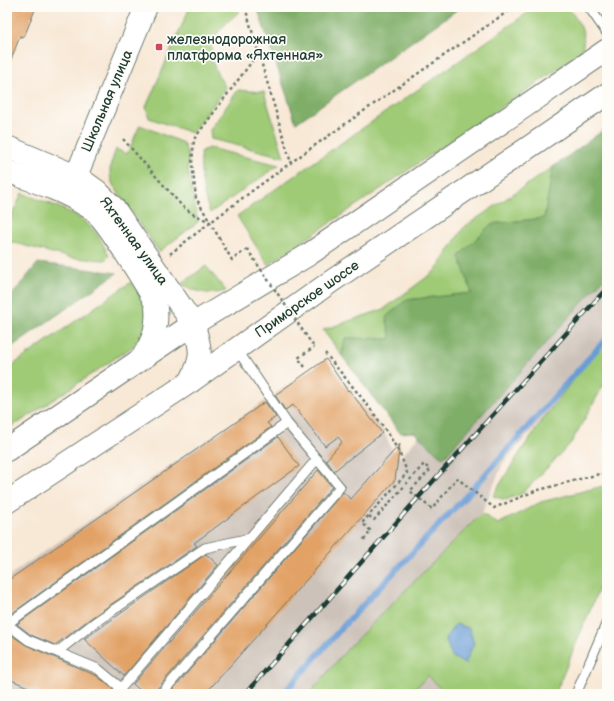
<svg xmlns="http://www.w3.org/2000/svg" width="614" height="701" font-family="'Balsamiq Sans',sans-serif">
<rect width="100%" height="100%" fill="#fdfcf7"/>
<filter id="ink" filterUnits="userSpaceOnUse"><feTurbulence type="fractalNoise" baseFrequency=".025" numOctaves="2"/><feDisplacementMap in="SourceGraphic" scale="8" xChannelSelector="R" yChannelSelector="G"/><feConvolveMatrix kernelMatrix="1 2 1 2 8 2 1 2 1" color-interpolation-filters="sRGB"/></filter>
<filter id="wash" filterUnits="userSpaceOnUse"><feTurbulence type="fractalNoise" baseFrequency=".012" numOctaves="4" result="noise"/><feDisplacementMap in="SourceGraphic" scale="16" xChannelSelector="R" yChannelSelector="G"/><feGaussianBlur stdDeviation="0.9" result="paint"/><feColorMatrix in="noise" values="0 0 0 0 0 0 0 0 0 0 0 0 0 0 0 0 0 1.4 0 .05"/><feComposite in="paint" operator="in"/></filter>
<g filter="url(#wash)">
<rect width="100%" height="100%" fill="#f8e8d6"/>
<path fill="#cdc2b9" d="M607 275V347L503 463 482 513 350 646 309 694H7V577L326 359 384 432 393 452 400 458 419 436 443 457Z
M428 675 445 694H411Z"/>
<path fill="#9fca76" stroke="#5f8455" d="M190 7H238L239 12C207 39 202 51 226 88L192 133 149 118 146 107Z
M536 7H568C580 25 589 33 580 54L268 265 237 216Z
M238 90 264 92 284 157 211 139 210 130Z
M140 125 183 143 188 154V170L198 222 159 252 113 185C107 171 111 163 116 149L127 154Z
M209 148 279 165 210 213C202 193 200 173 201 151Z
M553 167 544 218 491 224 473 293 406 300 392 339 345 338 342 356 323 330 384 309 435 271 464 227Z
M22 193C46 203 79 211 95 232 101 239 105 248 109 256L105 260 71 258 7 241V226Z
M206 266 226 291C206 296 199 292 181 284Z
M131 282C136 288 142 296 145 303 149 317 144 335 135 345L20 422 7 428V369Z
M607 341V379L571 443 523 493 506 500 493 496C525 441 564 388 607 341Z
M607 485V569L555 694H445L428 675 411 694H309L350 646 482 513 498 524 541 502Z"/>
<path fill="#7fae67" stroke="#4f764e" d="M257 7H461L296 123Z
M605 129H607V275L443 458 414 432 400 433 342 356 345 338 391 339 386 317 406 300 472 293 459 256 491 224 544 218 553 167Z
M38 263 117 273 7 350V301Z"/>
<path fill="#699cd5" stroke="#446c84" d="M456 624 469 628 474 643 465 664 452 657 445 638Z"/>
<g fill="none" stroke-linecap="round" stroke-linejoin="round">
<path stroke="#699cd5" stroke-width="6" d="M283 694 346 623 467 495 607 338"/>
</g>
<g id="blocks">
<path fill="#e2a266" d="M7 7H36L24 37 20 36 8 67Z
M326 359 348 391 349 390 382 433 334 471 326 460 342 442 338 437 325 446 293 405 285 410 275 395Z
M265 402 276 417 267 423 271 427 7 617V581Z
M278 437 299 466 194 543 197 546 91 618 55 645 31 635 17 624Z
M400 444 395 480 205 694H169L343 492 351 499Z
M318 470 332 487 156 690 155 694H144L133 684Z
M206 554 218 565 124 676 84 639Z
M7 632 26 645 97 676 113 689 110 694H44L7 678Z"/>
</g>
</g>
<g filter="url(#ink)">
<use href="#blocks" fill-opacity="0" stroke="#6b796d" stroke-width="1"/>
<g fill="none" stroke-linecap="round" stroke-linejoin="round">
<defs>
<path id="service" d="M589 7 607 33
M7 624 287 423
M7 624 28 640 98 669 121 688
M57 652 94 623 205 548 246 539
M10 693 12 694
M116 694 317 459
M161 694 340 487 287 423 236 348
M576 694 607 622"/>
<path id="tertiary" d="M7 171C33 181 62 190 85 205 91 208 98 214 102 219 111 230 155 296 156 307 158 328 153 341 142 358
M69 193 146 7"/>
<path id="secondary" d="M7 147 76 176 97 191 114 208 193 324C202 349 203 358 190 382"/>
<path id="primary" d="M7 450 193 324 308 255 607 50
M7 502 190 382 329 283 607 94"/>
</defs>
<use href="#service" stroke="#6b796d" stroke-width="11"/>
<use href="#tertiary" stroke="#6b796d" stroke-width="24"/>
<use href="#secondary" stroke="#6b796d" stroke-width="24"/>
<use href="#primary" stroke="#6b796d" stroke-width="24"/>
<path stroke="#6b796d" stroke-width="2.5" stroke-dasharray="3 3" stroke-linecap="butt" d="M245 7 291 163
M123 139 182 206 193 214 210 222
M247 249 232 260 196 198 192 163 194 139 259 52
M170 254C280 166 398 88 514 7
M325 353C351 386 397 435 407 473L362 523 371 531 362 542
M305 367 298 358 314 347
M369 516 374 520 424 464 430 470 410 491 432 509 457 478 494 508 535 491 607 472"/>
<use href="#service" stroke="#fff" stroke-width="9"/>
<use href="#tertiary" stroke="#fff" stroke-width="22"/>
<use href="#secondary" stroke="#fff" stroke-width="22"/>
<use href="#primary" stroke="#fff" stroke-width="22"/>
<defs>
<path id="rail" d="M245 694 418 498 607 288"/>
</defs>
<use href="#rail" stroke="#1f3d34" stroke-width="4.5"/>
<use href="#rail" stroke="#fdfcf7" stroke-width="3" stroke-dasharray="9" stroke-linecap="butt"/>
<path stroke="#6b796d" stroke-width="2.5" stroke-dasharray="3 3" stroke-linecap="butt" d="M247 249 314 347"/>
</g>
</g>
<rect fill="#d1495b" stroke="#fdfcf7" stroke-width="1.5" x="155" y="43" width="8" height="8" rx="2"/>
<g text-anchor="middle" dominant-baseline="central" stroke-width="3.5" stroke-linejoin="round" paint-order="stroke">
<g font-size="14" fill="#1f3d34" stroke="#fdfcf7" text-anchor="start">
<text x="167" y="39">железнодорожная<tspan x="167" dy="16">платформа «Яхтенная»</tspan></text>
</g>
<g font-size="14" fill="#1f3d34" stroke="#fdfcf7">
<text transform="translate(107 101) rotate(-67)">Школьная улица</text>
<text transform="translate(134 241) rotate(54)">Яхтенная улица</text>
<text transform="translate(307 299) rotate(-35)">Приморское шоссе</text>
</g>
</g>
<rect width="614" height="701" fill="none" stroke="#fdfcf7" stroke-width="24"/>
</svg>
